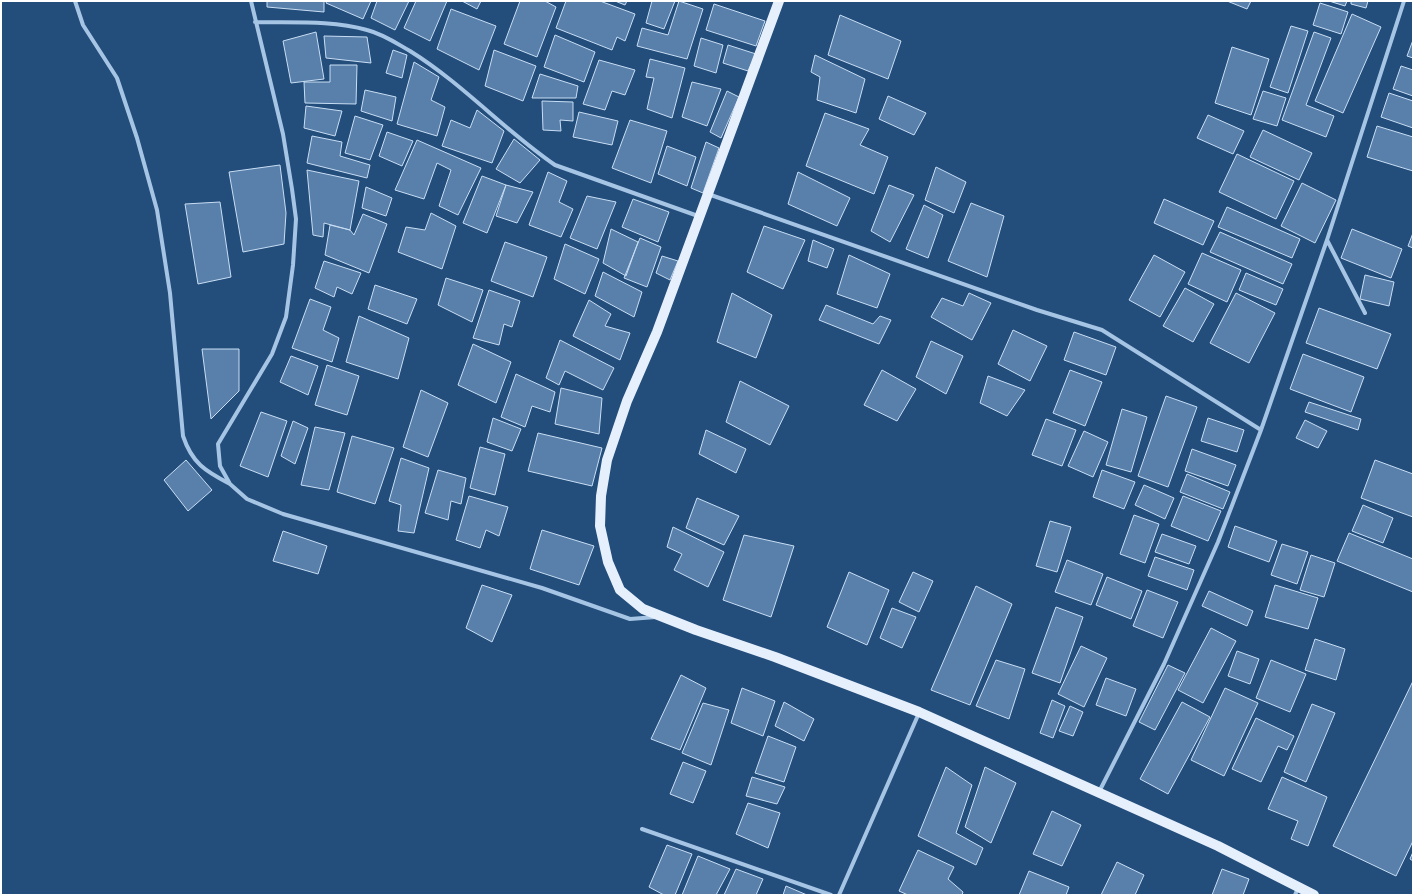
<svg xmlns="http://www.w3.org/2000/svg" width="1414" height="896" font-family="Montserrat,sans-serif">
<rect width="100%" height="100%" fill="#234d7b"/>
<path fill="#5880ab" stroke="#c9def4" d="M267 1H324V12L267 7Z
M327 1H371L363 19 326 3Z
M377 1H409L395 30 371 18Z
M416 1H447L430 41 404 28Z
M462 1H481L477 9Z
M520 1H545L556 7 537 57 504 44Z
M566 1H600L635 14 625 41 617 37 612 50 556 28Z
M615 1H627L625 5Z
M652 1H675L664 29 646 23Z
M679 1 703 9 687 59 637 46 642 28 668 35Z
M1227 1H1251L1247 9Z
M1329 1H1347L1345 6Z
M1351 1H1368L1366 8 1351 4Z
M1320 3 1348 12 1341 34 1313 25Z
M714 4 765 21 756 46 706 30Z
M451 9 496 26 479 70 437 49Z
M1352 14 1381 27 1343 113 1315 101Z
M840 15 901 41 888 79 828 55Z
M1291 26 1308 31 1288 93 1270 87Z
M316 32 324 79 291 83 283 41Z
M1314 32 1331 38 1306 105 1334 116 1326 137 1282 120Z
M555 35 595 52 584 82 544 67Z
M324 36 367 37 371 63 326 58Z
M701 38 723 45 716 73 694 66Z
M1413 40V58L1407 56Z
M728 45 756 54 748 71 723 63Z
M1232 47 1269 59 1251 115 1215 103Z
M393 50 407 55 402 78 386 73Z
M494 50 536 66 523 101 485 86Z
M815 55 865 79 856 113 817 100 820 77 811 72Z
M650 59 685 68 672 118 647 109 654 78 646 77Z
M599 60 635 70 625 95 612 91 605 110 583 104Z
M414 62 439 77 431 100 445 107 437 136 397 124Z
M330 65H357L356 104 305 103 304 82H330Z
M1401 66 1413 70V96L1393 89Z
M540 74 578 86 576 98H532Z
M692 82 721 89 707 126 682 117Z
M365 90 396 97 392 121 361 111Z
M727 91 739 97 721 138 710 132Z
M1263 91 1286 98 1277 126 1253 119Z
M1389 93 1413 101V128L1381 117Z
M888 96 926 113 914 135 879 119Z
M542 101 573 102V121L560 120 561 131 543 130Z
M306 106 342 111 335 136 304 128Z
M477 110 504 131 492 163 442 146 451 120 470 128Z
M579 112 618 121 612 145 573 137Z
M825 113 869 129 860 145 888 157 874 194 806 166Z
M1208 115 1244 131 1233 154 1197 138Z
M355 116 383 125 370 160 345 153Z
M630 120 667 131 651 183 612 168Z
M1377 126 1413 137V171L1367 157Z
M1263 130 1312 153 1299 180 1250 157Z
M387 132 413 141 402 166 379 156Z
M312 136 342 142 340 156 370 165 367 178 307 163Z
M514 139 540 160 520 183 496 169Z
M417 140 481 168 458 215 439 206 451 170 437 163 424 199 395 190Z
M706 142 719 148 703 193 691 188Z
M667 146 696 157 687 186 658 174Z
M1237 154 1294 181 1276 219 1219 192Z
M280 165 286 213 284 244 243 252 229 172Z
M936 167 966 182 954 213 925 200Z
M307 170 359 181 350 230 324 223 323 237 313 235Z
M548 172 567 181 559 202 573 209 561 237 529 225Z
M798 172 850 198 837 226 788 204Z
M482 176 506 185 487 233 463 223Z
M1302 183 1336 200 1315 243 1281 226Z
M506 185 533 192 517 223 496 216Z
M889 185 914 195 890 242 871 231Z
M366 187 392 198 386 216 362 208Z
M587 196 616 202 597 249 570 238Z
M633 199 669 212 658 242 622 227Z
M1164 199 1214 221 1203 245 1154 223Z
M220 202 231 277 198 284 185 204Z
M971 203 1004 216 987 277 948 261Z
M924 205 943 215 928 258 906 249Z
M1227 207 1300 239 1292 258 1218 227Z
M431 213 456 226 442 269 398 252 406 227 425 230Z
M363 214 387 224 369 273 325 255 330 225 350 230 354 235Z
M764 226 805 240 783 289 747 272Z
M611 229 638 242 626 276 603 263Z
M1352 229 1402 249 1391 278 1341 258Z
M1220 232 1292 264 1283 284 1210 252Z
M1413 233V248L1408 246Z
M640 238 661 247 647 287 624 278Z
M813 240 834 249 827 268 808 261Z
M505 242 547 257 533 297 491 281Z
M565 244 599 259 585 294 554 279Z
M1202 253 1241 270 1227 302 1188 284Z
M849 255 890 274 877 308 837 294Z
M1154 255 1185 272 1160 317 1129 300Z
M662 256 678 261 670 280 656 273Z
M324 261 361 273 352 294 337 287 334 297 315 288Z
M603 272 642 292 634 317 595 296Z
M1246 273 1283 289 1276 305 1239 290Z
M1365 275 1394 282 1389 306 1360 299Z
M446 278 483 290 472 322 438 305Z
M375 285 417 299 407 324 368 309Z
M1185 288 1214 304 1193 342 1163 326Z
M489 290 520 301 512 327 504 324 499 345 473 338Z
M732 293 772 315 756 358 717 342Z
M969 293 991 303 972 340 931 317 942 298 963 306Z
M1236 293 1275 313 1249 363 1210 343Z
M310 299 331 307 323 330 339 338 332 362 292 348Z
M589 300 611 314 605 326 630 333 620 360 573 336Z
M826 305 873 324 880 316 891 320 879 344 819 320Z
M1319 308 1391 334 1377 369 1306 343Z
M359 316 409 338 398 379 346 362Z
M1013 330 1047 346 1030 381 998 364Z
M1074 332 1116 347 1106 375 1064 360Z
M560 340 614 368 603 390 565 371 559 385 546 378Z
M931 341 963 356 946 394 916 377Z
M473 344 511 362 496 403 458 385Z
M202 349H239V391L211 419Z
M1303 354 1364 377 1351 412 1290 389Z
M291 356 318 366 308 395 280 382Z
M327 365 359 376 347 415 315 405Z
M882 370 916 389 897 421 864 405Z
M1070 370 1102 382 1085 426 1053 413Z
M516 374 555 392 550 412 532 406 525 427 501 417Z
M988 376 1025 390 1007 416 980 403Z
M740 381 789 406 770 445 726 422Z
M561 388 602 398 599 434 555 424Z
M421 390 448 403 428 457 403 447Z
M1166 396 1197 407 1168 487 1138 476Z
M1309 402 1361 419 1358 430 1305 412Z
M1122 409 1147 417 1131 472 1106 465Z
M261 412 287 421 268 477 240 466Z
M493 418 521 429 512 451 487 442Z
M1208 418 1244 430 1237 452 1201 441Z
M1046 419 1076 430 1062 466 1032 455Z
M1305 420 1327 431 1318 448 1296 438Z
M293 421 308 428 295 464 281 456Z
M315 427 345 433 329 490 301 485Z
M706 430 746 449 736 473 699 454Z
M1084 431 1108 442 1093 477 1068 466Z
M538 433 602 448 592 486 528 471Z
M352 436 394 448 375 504 337 492Z
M480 447 505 454 495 495 470 488Z
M1192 449 1236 465 1228 486 1185 471Z
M401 458 429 468 414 533 398 531 401 505 389 501Z
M186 460 212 490 188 511 164 480Z
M1375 460 1413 474V517L1361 498Z
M438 470 466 478 461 504 451 501 448 520 425 513Z
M1102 470 1135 482 1124 509 1093 497Z
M1187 474 1230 492 1223 509 1180 492Z
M1144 485 1174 498 1165 519 1135 505Z
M469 496 508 507 499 536 486 530 480 548 456 540Z
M1183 496 1221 511 1208 541 1171 526Z
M697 498 739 516 724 545 686 528Z
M1363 505 1393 518 1383 543 1352 531Z
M1134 515 1159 524 1145 563 1120 554Z
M1050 521 1071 527 1057 572 1036 566Z
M1235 526 1277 541 1269 562 1228 547Z
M673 527 724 552 708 587 674 570 682 554 667 547Z
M542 530 594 546 579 585 530 569Z
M283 531 327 546 318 574 273 561Z
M1349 533 1413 559V592L1337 561Z
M1162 534 1196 546 1189 564 1155 552Z
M744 535 794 546 771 617 723 600Z
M1282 544 1308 552 1297 584 1271 575Z
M1311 555 1335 563 1324 597 1300 590Z
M1155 557 1194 570 1187 590 1148 576Z
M1067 560 1103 574 1091 605 1055 592Z
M849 572 889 590 867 645 827 627Z
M913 572 933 581 919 612 899 602Z
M1107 577 1142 591 1131 619 1096 605Z
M482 585 512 595 492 642 466 628Z
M1275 585 1318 598 1308 629 1265 617Z
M976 586 1012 604 970 705 931 690Z
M1147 590 1178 602 1163 638 1133 626Z
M1209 591 1253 611 1247 626 1202 606Z
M1056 607 1083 617 1060 683 1032 673Z
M892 608 916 617 902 648 880 638Z
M1211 628 1236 641 1203 703 1178 690Z
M1315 639 1345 649 1336 680 1305 670Z
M1081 646 1107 658 1084 707 1058 694Z
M1237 651 1259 659 1250 684 1228 676Z
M996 660 1025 669 1009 719 976 706Z
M1271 660 1306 674 1290 712 1256 698Z
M1168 665 1185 673 1155 730 1139 722Z
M681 675 706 688 680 750 651 739Z
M1106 678 1136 689 1126 716 1096 705Z
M1413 681V841L1396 876 1333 846Z
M742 688 775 701 763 736 731 723Z
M1225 688 1258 703 1224 776 1191 760Z
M1052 700 1065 706 1053 738 1040 733Z
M784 702 814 719 804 741 775 726Z
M1182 702 1210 717 1168 794 1140 779Z
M703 703 729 710 711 765 682 753Z
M1312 704 1335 713 1306 782 1284 772Z
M1070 706 1083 712 1073 736 1059 731Z
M1256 718 1294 736 1287 750 1278 746 1261 782 1232 769Z
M768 736 796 747 784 782 755 773Z
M683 762 706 771 693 803 670 794Z
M946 767 972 785 956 833 983 848 976 865 918 836Z
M985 767 1016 783 991 843 965 827Z
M752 777 785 787 777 804 746 796Z
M1282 777 1327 797 1308 846 1291 839 1298 821 1268 809Z
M748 803 780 813 768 848 736 834Z
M1052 811 1081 825 1062 866 1033 854Z
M667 845 692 854 675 895H664L649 887Z
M918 850 954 867 948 879 963 892 962 895H908L899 891Z
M1413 852V861L1410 859Z
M698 856 730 869 716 895H682Z
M1117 862 1144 875 1135 895H1101Z
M736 869 763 879 756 895H724Z
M1222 869 1249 879 1243 895H1212Z
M1029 871 1069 887 1066 895H1019Z
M786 886 807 895H783Z"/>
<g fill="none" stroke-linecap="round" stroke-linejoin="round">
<path stroke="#a6c5e5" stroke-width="4" d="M75 1 83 25 117 78 137 138 157 210 170 293 183 436C192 463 205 471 230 484
M251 1 283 134 292 189 296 219 293 265 286 317 272 354 218 444 220 466 230 484 247 499 283 514 542 588 630 619 656 617
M255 22C292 23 331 20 367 30 383 34 396 43 410 51 463 84 504 130 555 165L698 216
M708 194 1037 310 1102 330 1261 430
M1327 240 1365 313
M1099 792 1164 664 1218 542 1261 430 1327 240 1404 1
M642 829 831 895
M839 895 919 713
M1295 895 1298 888"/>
<path stroke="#e6f0fd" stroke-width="10" d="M779 1 657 332 627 401 607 460 601 496 600 526 608 562 620 590 643 609 696 630 775 657 919 712 1218 846 1314 895"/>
</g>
<rect width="1414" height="896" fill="none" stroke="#ffffff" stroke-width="4"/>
</svg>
